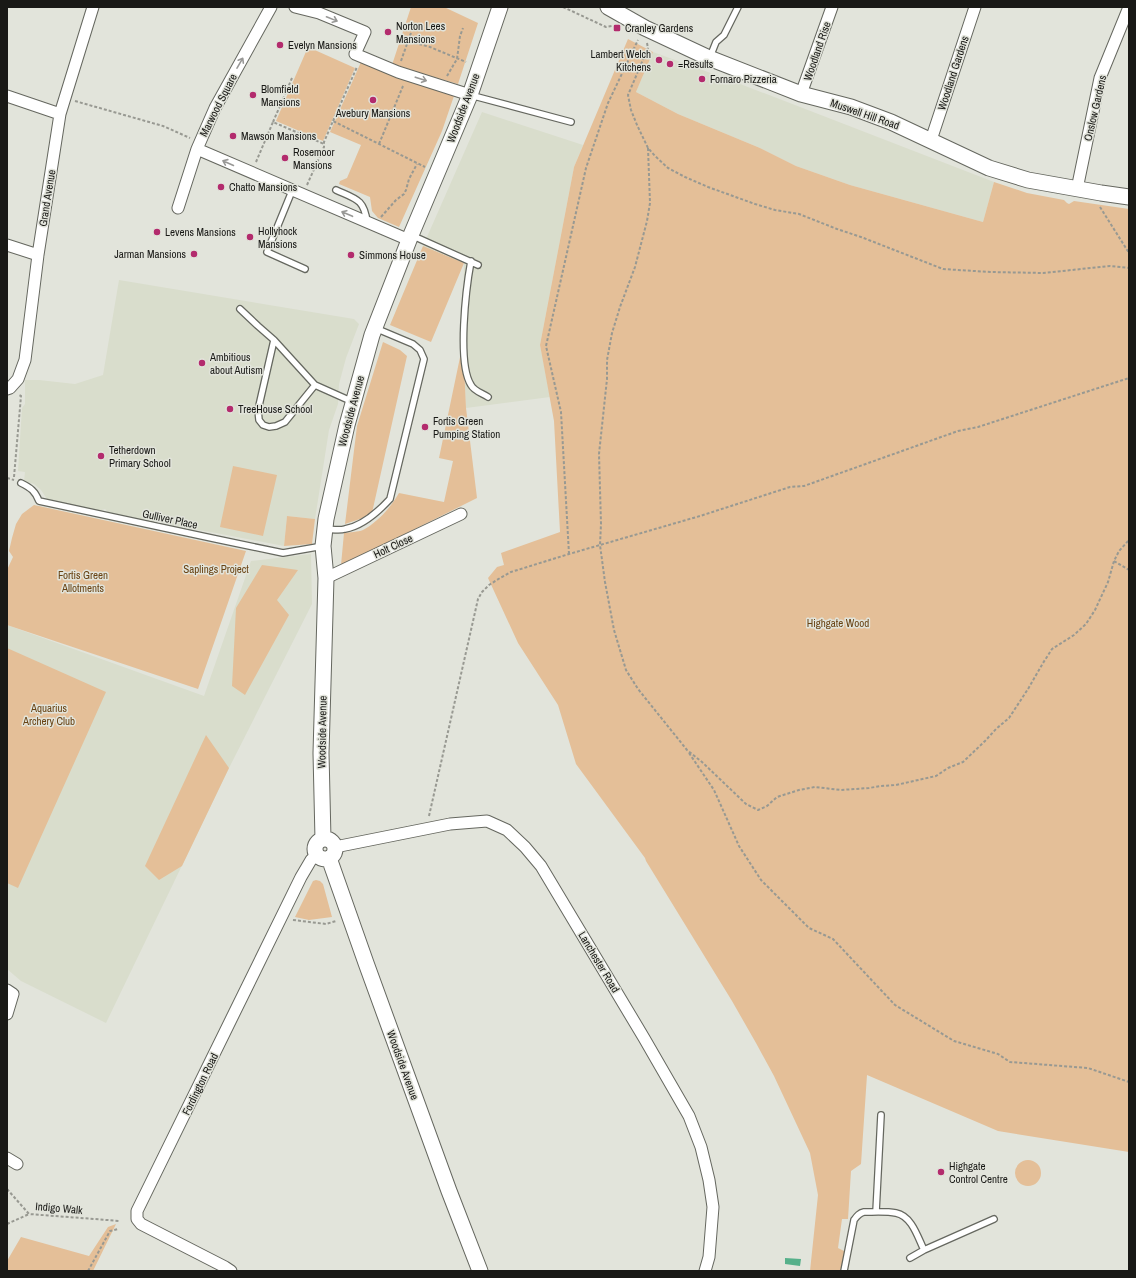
<svg xmlns="http://www.w3.org/2000/svg" width="1136" height="1278" font-family="'Archivo Narrow',sans-serif">
<rect width="100%" height="100%" fill="#e2e4db"/>
<path fill="#d9ddcc" d="M653 52 730 80 994 182 983 222 850 185 796 166 760 148 678 114 636 92Z
M482 112 583 145 574 167 540 345 550 397 466 408 463 343 464 263 423 246Z
M119 280 354 319 359 324 346 358 339 384 338 404 329 430 315 519 287 516 284 546 216 533 170 525 168 523V519L159 517 157 520 154 522 108 512 105 509 98 511 47 499 41 490 34 484 24 481 25 472 18 471 22 408 25 404V380H39L75 384 103 375Z
M311 554 312 604 229 768 106 1023 21 981 7 969V625L204 696 251 561Z"/>
<path fill="#e4bf98" d="M411 7H444L478 23 458 84 392 65Z
M628 39 653 52 636 92 678 114 760 148 796 166 850 185 983 222 994 182 1027 193 1064 200 1067 203 1069 204 1074 201 1129 209V1152L998 1131 867 1075 861 1164 851 1171 848 1219H842L838 1248 846 1252 840 1271H810L818 1195 810 1153 774 1076 756 1043 732 1001 646 861 645 858 576 764 558 705 518 643 488 578 497 567 504 565 501 553 560 532 554 421 540 345 574 167Z
M308 47 355 68 323 141 276 121Z
M361 62 401 79 455 93 442 131 399 227 378 218 372 211 370 197 339 184 340 181 347 178 361 145 330 132Z
M423 246 464 263 431 342 390 325Z
M383 342 400 350 407 356 372 513 360 519 345 524 357 426Z
M463 343 466 408 477 498 349 562 341 565 344 533C350 532 358 532 363 530 378 522 391 507 399 493L444 502 453 461 439 458Z
M233 466 277 475 263 536 220 527Z
M34 505 246 551 198 689 7 625V570L13 557 9 551 12 538 16 524 22 514Z
M287 516 315 519 312 544 284 546Z
M262 565 298 570 277 600 289 615 245 695 232 686 236 608Z
M7 648 106 692 18 888 7 883Z
M206 735 229 768 182 866 159 880 145 866Z
M316 880 320 881 323 884 332 917 309 920 295 917 313 881Z
M1015 1173a13 13 0 1 1 26 0a13 13 0 1 1-26 0Z
M116 1224 93 1271H7V1261L21 1237 89 1256 108 1227Z"/>
<path fill="#56b08a" d="M785 1258 801 1259 800 1266 785 1264Z"/>
<g fill="none" stroke-linecap="round" stroke-linejoin="round">
<defs>
<path id="lane" d="M710 57 716 42 724 35 738 7
M470 95 571 122
M336 190C356 199 364 199 367 222
M292 191 267 252 305 269
M411 235 478 265
M471 261C466 288 457 363 471 385 474 391 482 393 488 397
M240 309 258 326 274 340 258 410 259 420 263 425 269 427 276 426 285 422 315 385 353 402
M274 340 315 385
M21 483C31 488 35 491 39 501L216 539 283 553 323 546
M325 529C331 529 339 531 345 529 363 526 378 512 390 499L424 359 420 350 413 344 375 328
M876 1212 881 1115
M910 1258 924 1250
M844 1271 854 1220C857 1216 859 1213 864 1212 874 1212 886 1211 896 1213 912 1216 918 1238 924 1250L994 1219"/>
<path id="street" d="M271 7 215 108 197 149 409 240
M295 7 319 13 365 32 355 54 398 72 470 95
M801 94 832 7
M7 96 60 114
M931 140 975 7
M1077 189 1100 78 1129 7
M178 208 197 149
M7 245 38 255
M7 389 10 388 18 379 25 360 38 255 60 114 93 7
M326 578 461 514
M335 847 450 824 487 821 507 830 525 847 541 866 644 1038 689 1116 701 1147 709 1180 713 1207 709 1257 705 1271
M7 990 13 994 7 1014
M7 1158 17 1164
M231 1271 225 1267 141 1224 137 1219V1211L301 877 311 860 317 855"/>
<path id="secondary" d="M608 7 645 28 709 58 801 94 851 107 891 122 989 168 1028 180 1101 193 1129 197
M315 849a10 10 0 1 1 20 0a10 10 0 1 1-20 0Z
M323 839 321 753 326 578 323 546 326 519 347 425 372 335 411 235 470 95 500 7
M329 858 366 963 449 1191 480 1271"/>
</defs>
<use href="#lane" stroke="#65675f" stroke-width="8"/>
<use href="#street" stroke="#65675f" stroke-width="13"/>
<use href="#secondary" stroke="#65675f" stroke-width="17"/>
<path stroke="#989992" stroke-width="2" stroke-dasharray="3 2" stroke-linecap="butt" d="M563 7 606 27 612 26
M411 33 408 41 430 47 466 62
M647 43 648 48 628 95 631 110 637 125 648 148 655 156 668 168 685 177 708 187 755 204 775 210 799 214 837 229 861 237 943 269 990 272 1043 273 1110 266 1129 268
M401 61 408 41
M447 76 457 59 460 36 463 28
M75 101 163 126 190 138
M333 121 357 67
M273 122 292 78
M379 144 403 86
M648 148 650 203 647 221 635 267 620 307 612 333 607 360V379L599 454 601 524 600 545 605 582 614 630 626 670 638 689 687 750 702 762 746 804 758 810 767 806 777 797 799 790 815 787 841 790 869 788 881 786 896 785 936 776 948 768 963 762 985 741 996 729 1009 718 1028 689 1043 663 1052 649 1074 635 1086 624 1095 610 1108 582 1114 561 1119 551 1129 540
M256 162 273 122 324 144
M307 185 324 147V142L333 121 425 167
M1100 207 1129 253
M381 217 396 200 404 194 406 190 409 179 417 164
M14 477 21 396 19 395
M7 478 14 480
M569 554 561 412 546 346 586 168 608 103 638 40
M1114 561 1129 570
M689 753 714 790 739 846 761 880 809 928 833 939 895 1005 954 1041 998 1054 1010 1062 1088 1068 1129 1082
M429 816 478 599 482 592 489 585 500 578 511 572 569 554 700 516 790 487 804 486 958 431 978 427 1129 378
M293 920 326 924 336 921
M7 1189 29 1214 120 1221
M7 1224 29 1214
M88 1271 110 1231 118 1229"/>
<use href="#lane" stroke="#fff" stroke-width="5.5"/>
<use href="#street" stroke="#fff" stroke-width="11"/>
<use href="#secondary" stroke="#fff" stroke-width="15"/>
</g>
<defs><path id="oneway-shaft" d="M-6 0H5M1.5-3L5.5 0L1.5 3" fill="none" stroke-width="1.6" stroke-linecap="round" stroke-linejoin="round"/></defs>
<g stroke="#989896">
<use href="#oneway-shaft" transform="translate(332 19) rotate(22)"/>
<use href="#oneway-shaft" transform="translate(240 63) rotate(-60)"/>
<use href="#oneway-shaft" transform="translate(421 79) rotate(18)"/>
<use href="#oneway-shaft" transform="translate(228 163) rotate(-156)"/>
<use href="#oneway-shaft" transform="translate(347 214) rotate(-157)"/>
</g>
<g fill="#b32b6d" stroke="#e2e4db" stroke-width="1.5">
<rect x="613" y="24" width="8" height="8" rx="2"/>
<circle cx="388" cy="32" r="4"/>
<circle cx="280" cy="45" r="4"/>
<circle cx="659" cy="60" r="4"/>
<circle cx="670" cy="64" r="4"/>
<circle cx="702" cy="79" r="4"/>
<circle cx="253" cy="95" r="4"/>
<circle cx="373" cy="100" r="4"/>
<circle cx="233" cy="136" r="4"/>
<circle cx="285" cy="158" r="4"/>
<circle cx="221" cy="187" r="4"/>
<circle cx="157" cy="232" r="4"/>
<circle cx="250" cy="237" r="4"/>
<circle cx="194" cy="254" r="4"/>
<circle cx="351" cy="255" r="4"/>
<circle cx="202" cy="363" r="4"/>
<circle cx="230" cy="409" r="4"/>
<circle cx="425" cy="427" r="4"/>
<circle cx="101" cy="456" r="4"/>
<circle cx="941" cy="1172" r="4"/>
</g>
<g text-anchor="middle" dominant-baseline="central" stroke-width="3" stroke-linejoin="round" paint-order="stroke">
<g font-size="11" fill="#191916" stroke="#e2e4db" text-anchor="start">
<text x="396" y="26">Norton Lees<tspan x="396" dy="13">Mansions</tspan></text>
<text x="625" y="28">Cranley Gardens</text>
<text x="288" y="45">Evelyn Mansions</text>
<text x="651" y="54" text-anchor="end">Lambert Welch<tspan x="651" dy="13">Kitchens</tspan></text>
<text x="678" y="64">=Results</text>
<text x="710" y="79">Fornaro Pizzeria</text>
<text x="261" y="89">Blomfield<tspan x="261" dy="13">Mansions</tspan></text>
<text x="373" y="113" text-anchor="middle">Avebury Mansions</text>
<text x="241" y="136">Mawson Mansions</text>
<text x="293" y="152">Rosemoor<tspan x="293" dy="13">Mansions</tspan></text>
<text x="229" y="187">Chatto Mansions</text>
<text x="258" y="231">Hollyhock<tspan x="258" dy="13">Mansions</tspan></text>
<text x="165" y="232">Levens Mansions</text>
<text x="186" y="254" text-anchor="end">Jarman Mansions</text>
<text x="359" y="255">Simmons House</text>
<text x="210" y="357">Ambitious<tspan x="210" dy="13">about Autism</tspan></text>
<text x="238" y="409">TreeHouse School</text>
<text x="433" y="421">Fortis Green<tspan x="433" dy="13">Pumping Station</tspan></text>
<text x="109" y="450">Tetherdown<tspan x="109" dy="13">Primary School</tspan></text>
<text x="949" y="1166">Highgate<tspan x="949" dy="13">Control Centre</tspan></text>
</g>
<g font-size="11" fill="#191916" stroke="#e2e4db">
<text transform="translate(817 51) rotate(-71)">Woodland Rise</text>
<text transform="translate(953 73) rotate(-72)">Woodland Gardens</text>
<text transform="translate(218 105) rotate(-63)">Marwood Square</text>
<text transform="translate(463 108) rotate(-69)">Woodside Avenue</text>
<text transform="translate(1095 108) rotate(-77)">Onslow Gardens</text>
<text transform="translate(865 114) rotate(19)">Muswell Hill Road</text>
<text transform="translate(47 198) rotate(-81)">Grand Avenue</text>
<text transform="translate(351 411) rotate(-75)">Woodside Avenue</text>
<text transform="translate(170 519) rotate(12)">Gulliver Place</text>
<text transform="translate(393 546) rotate(-25)">Holt Close</text>
<text transform="translate(322 732) rotate(-89)">Woodside Avenue</text>
<text transform="translate(599 962) rotate(59)">Lanchester Road</text>
<text transform="translate(403 1065) rotate(70)">Woodside Avenue</text>
<text transform="translate(200 1084) rotate(-64)">Fordington Road</text>
<text transform="translate(59 1208) rotate(5)">Indigo Walk</text>
</g>
<g font-size="11" fill="#684212" stroke="#e2e4db">
<text x="216" y="569">Saplings Project</text>
<text x="83" y="575">Fortis Green<tspan x="83" dy="13">Allotments</tspan></text>
<text x="838" y="623">Highgate Wood</text>
<text x="49" y="708">Aquarius<tspan x="49" dy="13">Archery Club</tspan></text>
</g>
</g>
<rect width="1136" height="1278" fill="none" stroke="#191916" stroke-width="16"/>
</svg>
